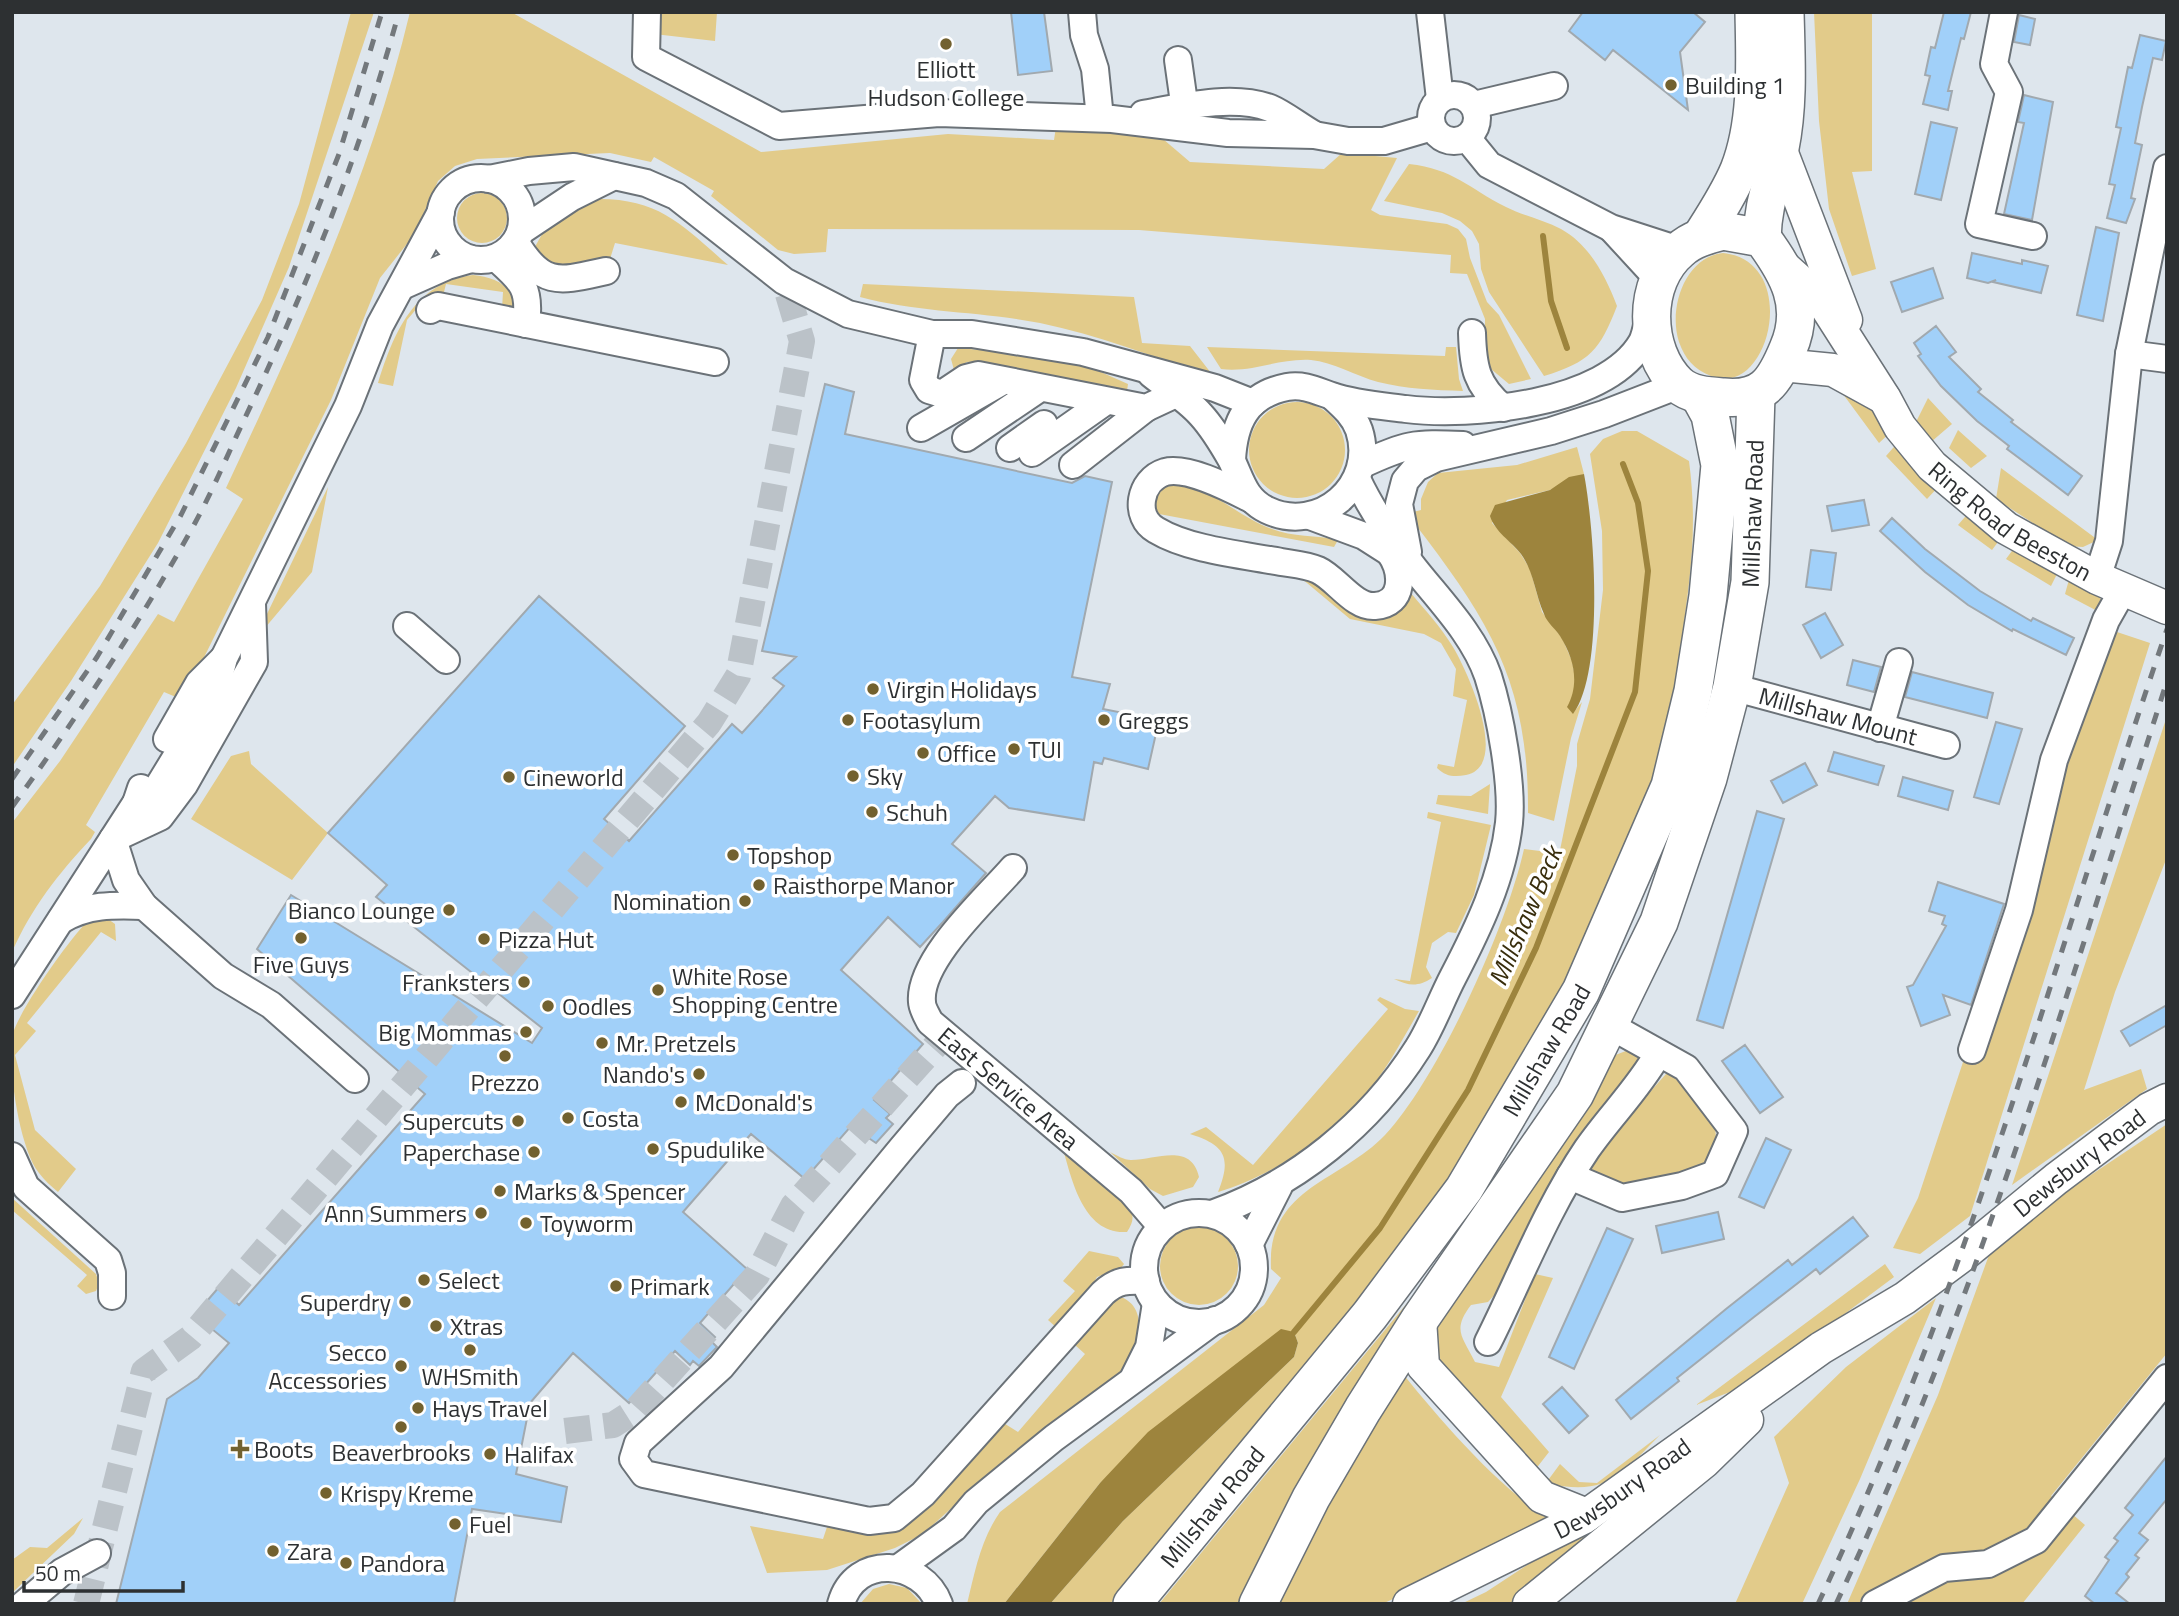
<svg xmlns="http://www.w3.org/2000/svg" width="2179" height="1616" font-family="'Titillium Web',sans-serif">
<rect width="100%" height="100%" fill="#dee6ed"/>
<path fill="#e2cb8a" d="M351 12H374L289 267 236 388 158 543 71 681 12 767V705L100 586 186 443 262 300 299 204Z
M410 12H511L761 152 948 134 1054 140 1056 127 1163 139 1190 162 1324 169 1342 153 1397 158 1371 210 1380 215 1447 224 1458 229 1466 239 1470 258 1487 302 1499 315 1531 379 1509 384 1485 364V319L1467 274 1450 273 1451 255 1139 230 828 229 826 252 794 254 778 250 711 196 714 191 654 157 651 162 610 153 477 159 455 166 438 181 414 235 380 278 331 400 183 700 164 692 86 825 95 832 91 839C58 874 32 907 12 952V823L60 761 158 614 174 622 243 499 226 488C298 334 370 179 410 12Z
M655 12H717L715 41 654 34Z
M1814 12H1872V171L1852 172 1876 269 1852 276 1829 209 1819 121Z
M1409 164C1454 169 1468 188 1506 207 1524 216 1544 220 1561 229 1590 245 1606 277 1617 306 1600 350 1590 362 1544 376L1489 292 1481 269 1479 244 1472 231 1460 221 1442 213 1384 201Z
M457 218a25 25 0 1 1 50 0a25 25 0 1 1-50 0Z
M596 199C660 198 683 226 728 265L615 243 610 259C588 257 589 265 572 268 565 270 556 269 549 270L534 250C546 220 568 210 596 199Z
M1723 253C1802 261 1770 400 1711 376 1694 369 1685 359 1679 342 1668 308 1685 257 1723 253Z
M473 275C495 277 515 286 515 311L502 309 503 292 446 284 442 300 418 307 407 320 393 386 378 383C394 332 414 283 473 275Z
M863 284 1134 297 1142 343 1190 346 1211 373 1208 376C1152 356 1098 335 1040 323 979 311 920 313 860 297Z
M1207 347 1445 356 1446 347H1456L1459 379 1463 391C1434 390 1406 389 1378 382 1356 376 1333 362 1311 360 1279 358 1252 373 1221 369Z
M958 348 1015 353 1085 365 1128 384 1127 391 981 361 967 362 954 370 951 359Z
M1840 390 1877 404 1892 431 1879 443Z
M1928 398 1952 424 1931 442 1916 422Z
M1249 450a48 48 0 1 1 96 0a48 48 0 1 1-96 0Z
M1958 430 1987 456 1971 468 1949 448Z
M1622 431H1637L1689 461C1698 530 1690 578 1681 645 1676 680 1671 716 1663 750 1578 1076 1322 1352 1110 1604H1050L1123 1521 1294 1357 1298 1343 1294 1332 1100 1483 1004 1604H967C975 1571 981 1539 1000 1512L1264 1305 1281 1278 1271 1269C1267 1187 1339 1183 1385 1135 1439 1077 1507 926 1524 849L1548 852 1547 865H1557L1577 766V744L1590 699 1603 590 1602 531 1590 454 1603 439Z
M1900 440 1940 485 1927 499 1886 456Z
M1577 447 1584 474 1550 490 1507 500 1492 523 1520 553 1530 569 1542 612 1562 638 1572 661 1575 677 1573 713 1582 702 1571 738 1554 821 1528 813C1529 684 1491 623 1415 524L1413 512 1421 510V499L1428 482 1438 473 1517 465Z
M2001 468 2098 540 2083 547 2068 546 1996 499Z
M1167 483C1209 483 1235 516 1272 529 1292 537 1317 535 1338 540L1334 547 1159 514 1154 508 1153 495Z
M328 487 312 572 254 641Z
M1971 510 2004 534 1992 550 1958 525Z
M2017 544 2059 570 2051 586 2006 559Z
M1314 575 1352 610 1410 592C1425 610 1441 627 1453 647 1467 670 1511 766 1466 775 1455 777 1446 777 1437 768L1438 764 1454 767 1467 700 1453 696 1456 669 1441 643 1424 634 1350 619 1301 578Z
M2070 576 2100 596 2103 614 2065 594Z
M2111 630 2150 643 1970 1216 1920 1254 1893 1248 1918 1198 2062 763Z
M2167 716V857L2115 992 2084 1090 2141 1069 2147 1089 2012 1185Z
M249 751 251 764 328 833 292 880 191 819 231 756Z
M1490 784 1488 814 1436 804 1438 795 1471 796Z
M1428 812 1491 825 1474 895 1456 933 1448 932 1432 943 1426 967 1432 978C1418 987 1409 986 1394 979L1410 981 1441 822 1427 818Z
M92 917 108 919 115 924 116 941 101 932 27 1023 36 1031 15 1055 35 1130 76 1169 58 1192C51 1186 44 1180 39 1173 19 1148 8 1068 12 1037 16 1014 73 933 92 917Z
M1380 997 1405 1009 1419 1011C1402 1040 1386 1071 1364 1097 1331 1137 1268 1178 1218 1192 1232 1157 1225 1145 1190 1134L1206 1127 1253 1165 1388 1009 1377 1000Z
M1631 1049 1639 1060 1636 1070 1590 1122 1565 1159 1498 1291 1488 1302 1471 1305C1452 1330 1462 1336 1475 1362L1499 1367 1535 1274 1553 1278 1501 1397 1549 1452 1535 1470 1435 1361 1431 1337 1438 1317 1605 1059Z
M1673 1072C1702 1106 1736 1126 1701 1171L1627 1188 1593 1173 1590 1159 1666 1074Z
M2167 1124V1353L2051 1496 2085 1525 2022 1604H1847L1938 1395 1989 1255 2070 1189Z
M1063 1149 1126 1202C1134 1214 1135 1220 1127 1232 1084 1235 1072 1181 1063 1149Z
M1110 1152C1116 1155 1124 1160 1131 1160 1156 1160 1191 1142 1199 1177L1193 1187 1163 1196 1150 1189Z
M12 1198 96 1274 99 1283 96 1291 86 1294 77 1286 87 1275 12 1210Z
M1160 1266a39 39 0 1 1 78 0a39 39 0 1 1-78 0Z
M1089 1251 1118 1257 1124 1264 1121 1268 1097 1277 1084 1299 1058 1329 1048 1320 1075 1291 1063 1281Z
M1885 1264 1894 1277 1751 1384 1696 1405Z
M1118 1296C1152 1306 1138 1350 1123 1370L990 1473 923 1534 895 1548 827 1570 767 1573 750 1526 823 1539 827 1527C858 1532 880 1539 909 1524L1002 1422 1018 1432 1085 1354 1075 1345Z
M1936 1298 1860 1479 1802 1604H1735L1789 1483 1774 1437 1846 1367Z
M1408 1302 1410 1305 1240 1604H1159Z
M1399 1369C1431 1409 1508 1501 1553 1518L1483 1558 1382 1604H1270Z
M1660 1435C1620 1475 1607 1497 1546 1483L1560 1464 1579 1482 1597 1483Z
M1646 1487 1511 1604H1461L1486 1592Z
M83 1518 74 1534 12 1593V1560L30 1547 47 1548Z
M889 1584 907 1588 922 1604H860L873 1589Z"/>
<path fill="#9d843d" d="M1584 474C1594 526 1605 671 1573 714L1567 707C1580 684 1574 658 1560 636 1555 628 1547 623 1544 614 1535 594 1534 572 1521 554 1511 541 1495 532 1490 516L1495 505 1550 490 1569 477Z
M1281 1329 1294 1332 1298 1343 1294 1357 1123 1521 1050 1604H1004L1100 1483 1148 1432Z"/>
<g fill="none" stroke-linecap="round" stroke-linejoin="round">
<path stroke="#9d843d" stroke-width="6" d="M1543 236 1551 301 1567 348
M1294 1332 1380 1228 1468 1090 1536 948 1635 692 1648 571 1638 503 1623 464"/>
</g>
<path fill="#a1d0f9" stroke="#a1a9af" stroke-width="2" d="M1011 12H1044L1052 71 1018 75Z
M1583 12H1693L1705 22 1680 52 1688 110 1613 50 1605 60 1569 31Z
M1944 12H1971L1964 39 1961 38 1948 91H1952L1948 110 1923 104 1930 76 1925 75 1931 47 1935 48Z
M2019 15 2035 19 2030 45 2014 42Z
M2140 35 2166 41 2162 60 2153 58 2142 107 2135 143 2142 145 2131 198 2135 199 2126 223 2107 218 2115 185 2109 184 2121 128 2116 127 2128 67 2132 68Z
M2024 95 2053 102 2032 220 2004 214 2024 123 2018 122Z
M1931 122 1957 128 1941 200 1915 194Z
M2096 227 2119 233 2103 321 2077 315Z
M1972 253 2022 264V260L2048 266 2041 293 1993 282 1996 280 1988 283 1967 278Z
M1933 268 1943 298 1902 312 1891 282Z
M1936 326 1956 352 1949 357 1981 389 1978 392 2013 420 2011 422 2082 476 2068 495 2007 449 2009 446 1977 421 1941 386 1918 356 1921 354 1914 343Z
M825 384 854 392 845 434 1072 483 1085 476 1112 482 1072 677 1110 684 1103 709 1159 720 1148 769 1104 758 1102 764 1094 762 1084 820 1009 808 995 796 952 844 986 873 943 922 920 947 888 917 841 970 923 1044 874 1100 890 1114 886 1118 893 1124 876 1143 851 1126 805 1179 751 1134 683 1212 747 1269 700 1323 715 1337 711 1341 717 1347 699 1366 693 1361 690 1365 675 1351 629 1403 573 1353 530 1403 516 1474 567 1487 561 1522 472 1509 454 1604H116L167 1399 198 1378 229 1343 195 1315 219 1287 239 1305 425 1094 257 949 291 895 532 1043 542 1028 376 897 387 885 328 833 539 596 685 726 604 819 629 841 732 724 742 733 784 686 773 678 796 657 762 651Z
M1864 500 1869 525 1832 531 1827 506Z
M1892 518 1925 549 1980 591 2031 621 2033 618 2074 638 2066 655 2013 629 2012 631 1968 605 1925 572 1880 531Z
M1811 550 1836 553 1831 590 1806 587Z
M1825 613 1843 645 1821 658 1803 625Z
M1853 660 1881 667 1874 692 1847 685Z
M1912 672 1993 693 1987 718 1905 697Z
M1996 722 2022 729 1999 804 1974 797Z
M1834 752 1884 766 1878 785 1828 771Z
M1805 763 1817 785 1783 803 1771 781Z
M1903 777 1953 791 1948 810 1898 796Z
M1757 811 1784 819 1723 1028 1697 1020Z
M1938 882 2004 904 1971 1005 1943 995 1950 1015 1921 1026 1907 987 1913 985 1946 926 1942 924 1945 916 1929 911Z
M2167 1005V1025L2130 1046 2121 1031Z
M1745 1045 1783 1097 1760 1113 1722 1061Z
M1766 1138 1791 1150 1764 1208 1739 1197Z
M1718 1212 1724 1239 1662 1253 1656 1226Z
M1853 1217 1868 1236 1820 1274 1816 1269 1754 1317 1677 1378 1679 1381 1631 1419 1616 1400 1726 1309 1788 1260 1792 1265Z
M1607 1228 1633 1239 1574 1369 1549 1357Z
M1562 1387 1588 1416 1569 1433 1543 1404Z
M2167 1456V1499L2139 1533 2148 1540 2135 1555 2139 1558 2126 1574 2129 1577 2116 1593 2130 1604H2095L2085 1596 2109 1560 2105 1557 2118 1541 2114 1538 2133 1515 2125 1508Z"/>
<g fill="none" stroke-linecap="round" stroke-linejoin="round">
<path stroke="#bbc2c8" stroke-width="26" stroke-dasharray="26 13" stroke-linecap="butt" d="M565 1431 613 1425 635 1411 757 1275 793 1206 945 1035
M86 1604 144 1371 190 1338 709 723 738 676 802 341 784 281"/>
<defs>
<g id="minor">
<path d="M647 12 646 57 779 126 939 113 1112 119 1228 133 1314 135 1348 141H1384L1432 127"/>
<path d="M1082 12 1084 35 1095 69 1100 118"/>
<path d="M1430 12 1440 99"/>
<path d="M2004 12 1994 64 2009 92 1979 224 2033 236"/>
<path d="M1178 60 1187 124"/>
<circle cx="1454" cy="118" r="23"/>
<path d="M1474 105 1554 86"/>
<path d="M1143 114C1181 107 1232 94 1270 108 1284 114 1299 126 1313 134"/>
<path d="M1467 138 1489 165 1611 228 1679 250"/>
<circle cx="481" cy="219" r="41"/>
<path d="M489 179 529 171 574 167 646 183 676 196 784 281 848 314 932 334H972L1083 352 1215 388 1253 403"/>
<path d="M1612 229 1658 279"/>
<path d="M521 231 572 197 614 176"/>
<path d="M516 243C543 288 560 281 606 271"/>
<path d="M496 258C522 281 531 288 526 324"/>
<path d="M402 286 447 266 471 259"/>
<path d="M430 310 438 306 715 362"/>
<path d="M1472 333C1473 367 1476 385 1503 408"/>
<path d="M932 334 923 380 929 390 942 394 966 378 978 375 1146 408 1176 394"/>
<path d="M2129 354 2167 359"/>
<path d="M1151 374C1167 387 1187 399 1201 415 1212 427 1223 445 1231 459 1241 479 1244 499 1267 510 1319 535 1377 485 1359 430 1354 416 1344 407 1333 397"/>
<path d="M921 428 1003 381"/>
<path d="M966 438 1040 388"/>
<path d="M1010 448 1044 424"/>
<path d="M1032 453 1106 401"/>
<path d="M1232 460C1234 423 1246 395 1287 387 1304 384 1317 391 1332 396 1355 404 1383 406 1406 409 1470 417 1606 405 1642 342 1646 334 1647 324 1649 316"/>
<path d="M1073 465 1146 408"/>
<path d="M1361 465C1406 444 1413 443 1463 445"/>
<path d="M1251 499C1231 489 1188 466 1165 472 1139 480 1133 517 1156 530 1189 550 1244 555 1281 562 1293 564 1307 565 1318 570 1336 578 1354 608 1375 606 1405 604 1403 572 1390 553"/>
<path d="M1310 516 1364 536 1400 559"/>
<path d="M1408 552 1399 504 1405 481 1416 468 1436 458 1551 431 1604 414 1679 385"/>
<path d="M2097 578 2109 541 2129 354 2167 168"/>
<path d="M407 626 446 660"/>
<path id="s1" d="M1732 687 1946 745"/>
<path d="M1880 728 1899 662"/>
<path d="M167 739 199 683 223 659"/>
<path d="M136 803 156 790 214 695 224 658 348 406 380 325 441 212"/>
<path d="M113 839 126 880 144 906 223 976 271 1005 355 1079"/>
<path d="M113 839 160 817 184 785 254 662 252 604"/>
<path id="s2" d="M1013 868C987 898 918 960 922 1002 922 1008 927 1016 930 1022L1131 1191 1162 1227"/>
<path d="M61 920C88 904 113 905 144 906"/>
<path d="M12 995 136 803 141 788"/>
<path d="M1972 1050 2019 910 2054 760 2106 620 2123 590"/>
<path d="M962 1083 947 1095 902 1148 721 1367 638 1443 633 1459 644 1474 869 1521 894 1518 923 1494 1103 1293C1117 1280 1127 1280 1146 1281"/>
<path d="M12 1156 26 1187 108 1260 112 1273V1296"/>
<path d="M1570 1176 1622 1198 1682 1186 1715 1174 1734 1131 1686 1068 1607 1024"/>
<circle cx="1199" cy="1268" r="55"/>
<path d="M1212 1214C1296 1184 1370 1124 1418 1048 1432 1026 1441 1000 1453 977 1478 929 1503 877 1509 823 1513 785 1500 713 1488 676 1474 635 1440 601 1414 568 1392 540 1372 511 1357 479"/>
<path d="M1249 1245 1279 1186"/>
<path d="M1488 1342C1520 1278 1547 1208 1587 1149 1610 1116 1638 1089 1658 1054"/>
<path d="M1134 1377 1149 1347 1156 1303"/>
<path d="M900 1567 954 1528 976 1502 1054 1438 1215 1320"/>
<path d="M24 1604 62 1572 97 1553"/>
<path d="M841 1604C855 1553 922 1559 939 1604"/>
<path d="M1875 1604 1944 1568 1988 1564 2036 1540 2167 1378"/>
</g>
<g id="major">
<path d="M1780 148 1846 320"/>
<path id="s3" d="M1784 267 1823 302 1885 399 1900 427 1932 466 2006 528 2097 578 2167 608"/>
<path d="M1782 365 1833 370 1884 398"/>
<path d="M1420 1319 1423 1366 1542 1497 1587 1515"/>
<path id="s4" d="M1409 1604 1583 1518 1821 1348 1905 1298 1967 1252 2056 1179 2149 1109 2167 1100"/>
<path d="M1529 1604 1704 1462 1747 1420"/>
</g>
<g id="highway">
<path d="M1723 231 1762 238C1788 273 1807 306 1788 349 1774 383 1762 401 1723 397 1708 396 1690 395 1678 384 1643 350 1642 282 1680 250 1692 239 1708 235 1723 231Z"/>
<path d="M1701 237C1715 215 1729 194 1739 170 1758 122 1755 63 1754 12"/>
<path d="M1762 238C1763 202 1773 182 1780 148 1789 103 1786 57 1785 12"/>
<path id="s5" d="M1132 1604 1370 1315 1464 1189 1581 991 1670 786 1693 691 1708 596 1720 465 1710 415 1699 395"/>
<path id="s6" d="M1258 1604 1311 1498 1363 1409 1420 1319 1575 1094 1659 922 1708 778 1732 687 1750 582 1756 395"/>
</g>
</defs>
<use href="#minor" stroke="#6b7278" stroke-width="30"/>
<use href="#major" stroke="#6b7278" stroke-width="35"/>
<use href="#highway" stroke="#6b7278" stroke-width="40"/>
<use href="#minor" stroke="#fff" stroke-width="26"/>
<use href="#major" stroke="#fff" stroke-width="32"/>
<use href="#highway" stroke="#fff" stroke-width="37"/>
<path stroke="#73787c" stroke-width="5" stroke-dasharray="12 12" stroke-linecap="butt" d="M12 779 97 657 181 515 268 337 339 154 382 12
M12 807C78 716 141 621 195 523 213 490 227 456 243 422 306 290 360 153 399 12
M1818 1604C1967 1288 2055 957 2167 629
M1836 1604C1975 1308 2067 992 2167 681"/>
</g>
<g fill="#72612f" stroke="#fff" stroke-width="2.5">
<circle cx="946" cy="44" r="7"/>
<circle cx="1671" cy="85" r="7"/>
<circle cx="873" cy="689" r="7"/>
<circle cx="848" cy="720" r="7"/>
<circle cx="1104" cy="720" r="7"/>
<circle cx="1014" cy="749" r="7"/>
<circle cx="923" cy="753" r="7"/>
<circle cx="853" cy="776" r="7"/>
<circle cx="509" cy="777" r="7"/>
<circle cx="872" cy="812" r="7"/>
<circle cx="733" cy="855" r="7"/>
<circle cx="759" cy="885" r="7"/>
<circle cx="745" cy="901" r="7"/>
<circle cx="449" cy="910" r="7"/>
<circle cx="301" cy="938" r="7"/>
<circle cx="484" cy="939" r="7"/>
<circle cx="524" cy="982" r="7"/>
<circle cx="658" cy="990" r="7"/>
<circle cx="548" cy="1006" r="7"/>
<circle cx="526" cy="1032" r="7"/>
<circle cx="602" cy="1043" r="7"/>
<circle cx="505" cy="1056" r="7"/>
<circle cx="699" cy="1074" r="7"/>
<circle cx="681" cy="1102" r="7"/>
<circle cx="568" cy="1118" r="7"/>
<circle cx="518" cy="1121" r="7"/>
<circle cx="653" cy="1149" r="7"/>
<circle cx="534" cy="1152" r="7"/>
<circle cx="500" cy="1191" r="7"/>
<circle cx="481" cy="1213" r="7"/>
<circle cx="526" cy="1223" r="7"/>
<circle cx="424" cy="1280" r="7"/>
<circle cx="616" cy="1286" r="7"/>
<circle cx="405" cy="1302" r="7"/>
<circle cx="436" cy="1326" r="7"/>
<circle cx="470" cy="1350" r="7"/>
<circle cx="401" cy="1366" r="7"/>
<circle cx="418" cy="1408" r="7"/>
<circle cx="401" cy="1427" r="7"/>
<path d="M236.5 1438.5h7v7h7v7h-7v7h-7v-7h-7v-7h7z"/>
<circle cx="490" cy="1454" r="7"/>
<circle cx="326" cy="1493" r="7"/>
<circle cx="455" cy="1524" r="7"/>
<circle cx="273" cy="1551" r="7"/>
<circle cx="346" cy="1563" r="7"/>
</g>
<g text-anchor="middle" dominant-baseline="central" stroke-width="7" stroke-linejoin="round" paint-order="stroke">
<g font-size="24" fill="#2d3032" stroke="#fff" text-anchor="start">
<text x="946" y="69" text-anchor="middle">Elliott<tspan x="946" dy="28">Hudson College</tspan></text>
<text x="1685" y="85">Building 1</text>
<text x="887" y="689">Virgin Holidays</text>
<text x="862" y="720">Footasylum</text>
<text x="1118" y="720">Greggs</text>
<text x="1028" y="749">TUI</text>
<text x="937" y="753">Office</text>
<text x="867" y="776">Sky</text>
<text x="523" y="777">Cineworld</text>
<text x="886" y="812">Schuh</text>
<text x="747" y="855">Topshop</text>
<text x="773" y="885">Raisthorpe Manor</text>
<text x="731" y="901" text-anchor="end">Nomination</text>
<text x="435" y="910" text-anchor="end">Bianco Lounge</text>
<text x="498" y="939">Pizza Hut</text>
<text x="301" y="964" text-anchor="middle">Five Guys</text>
<text x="672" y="976">White Rose<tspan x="672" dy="28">Shopping Centre</tspan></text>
<text x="510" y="982" text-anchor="end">Franksters</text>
<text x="562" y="1006">Oodles</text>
<text x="512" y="1032" text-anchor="end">Big Mommas</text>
<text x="616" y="1043">Mr. Pretzels</text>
<text x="685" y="1074" text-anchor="end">Nando's</text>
<text x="505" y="1082" text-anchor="middle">Prezzo</text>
<text x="695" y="1102">McDonald's</text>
<text x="582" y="1118">Costa</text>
<text x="504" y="1121" text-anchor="end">Supercuts</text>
<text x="667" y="1149">Spudulike</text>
<text x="520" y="1152" text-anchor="end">Paperchase</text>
<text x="514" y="1191">Marks &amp; Spencer</text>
<text x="467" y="1213" text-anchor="end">Ann Summers</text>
<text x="540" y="1223">Toyworm</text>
<text x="438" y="1280">Select</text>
<text x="630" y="1286">Primark</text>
<text x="391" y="1302" text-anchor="end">Superdry</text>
<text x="450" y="1326">Xtras</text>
<text x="387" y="1352" text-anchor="end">Secco<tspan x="387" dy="28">Accessories</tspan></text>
<text x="470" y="1376" text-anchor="middle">WHSmith</text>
<text x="432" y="1408">Hays Travel</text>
<text x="254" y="1449">Boots</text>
<text x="401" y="1452" text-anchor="middle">Beaverbrooks</text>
<text x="504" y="1454">Halifax</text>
<text x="340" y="1493">Krispy Kreme</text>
<text x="469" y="1524">Fuel</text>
<text x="287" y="1551">Zara</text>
<text x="360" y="1563">Pandora</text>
</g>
<g font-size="24" fill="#2d3032" stroke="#fff">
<text stroke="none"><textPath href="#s6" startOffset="1214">Millshaw Road</textPath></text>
<text stroke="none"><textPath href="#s3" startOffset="346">Ring Road Beeston</textPath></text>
<text stroke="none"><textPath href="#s1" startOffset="110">Millshaw Mount</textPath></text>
<text stroke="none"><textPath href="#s5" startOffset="693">Millshaw Road</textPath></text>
<text stroke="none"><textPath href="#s2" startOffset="290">East Service Area</textPath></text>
<text stroke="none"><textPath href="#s4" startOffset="805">Dewsbury Road</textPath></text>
<text stroke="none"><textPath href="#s4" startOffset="243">Dewsbury Road</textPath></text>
<text stroke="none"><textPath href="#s5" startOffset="126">Millshaw Road</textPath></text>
</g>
<g font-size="26" font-style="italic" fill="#382d0c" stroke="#fff">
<text transform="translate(1525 916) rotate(-67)">Millshaw Beck</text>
</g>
</g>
<rect width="2179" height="1616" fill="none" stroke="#2d3032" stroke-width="28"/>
<path d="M24 1581v10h159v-10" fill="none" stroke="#2d3032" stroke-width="3.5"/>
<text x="35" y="1581" font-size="21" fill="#2d3032" stroke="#ffffff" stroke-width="5" paint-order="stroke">50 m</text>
</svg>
